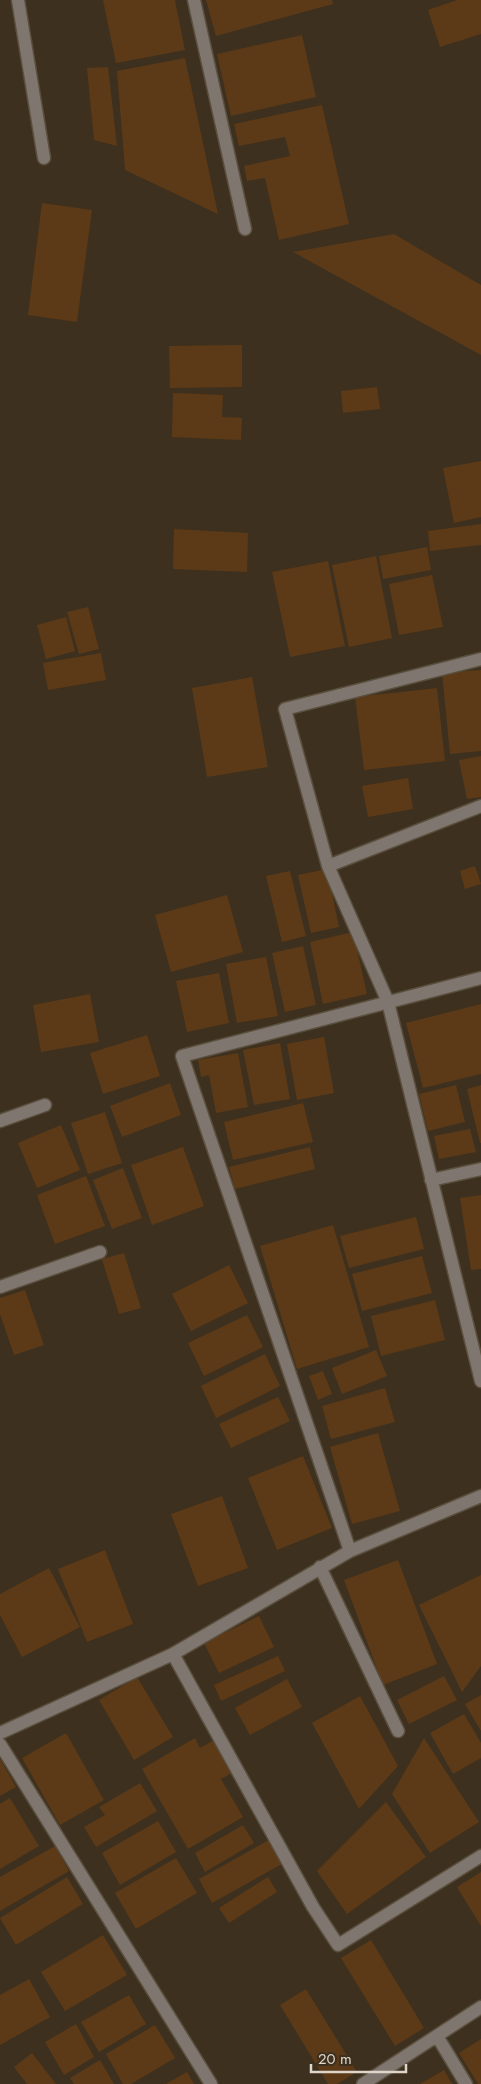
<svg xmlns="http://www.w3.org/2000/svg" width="481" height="2084" font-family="Jost,sans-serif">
<rect width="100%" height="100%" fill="#3d301e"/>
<path fill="#5c3a17" d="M103 0H175L185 50 116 63Z
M206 0H332L333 4 216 36Z
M457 0H481V34L440 47 428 10Z
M302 35 316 97 231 116 217 54Z
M185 58 218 214 125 170 117 71Z
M108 67 117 146 94 140 87 68Z
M322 105 349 224 279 240 265 178 247 181 244 166 290 156 285 137 239 146 234 124Z
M42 203 92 210 77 322 28 315Z
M394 234 481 285V355L293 252Z
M242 345V387L170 388 169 346Z
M377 387 380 409 343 413 341 391Z
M173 393 223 395 222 417 242 418 241 440 172 437Z
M481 461V517L454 523 443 468Z
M481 524V545L430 551 428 531Z
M174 529 248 533 247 572 173 569Z
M427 547 431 570 383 579 379 556Z
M376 556 392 638 349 647 332 565Z
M328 561 345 646 290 657 272 572Z
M432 575 443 627 399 635 389 584Z
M88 607 99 649 79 654 67 612Z
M66 617 75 651 46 659 37 625Z
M101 653 106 680 48 690 43 663Z
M481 670V751L450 754 442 673Z
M252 677 268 767 207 777 192 688Z
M437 688 445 761 364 770 355 697Z
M481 756V797L467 799 459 760Z
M408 778 413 809 368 817 362 786Z
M475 866 481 884 465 889 460 871Z
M327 869 339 927 311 933 298 875Z
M290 871 306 936 282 942 266 876Z
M227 895 243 952 171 972 155 915Z
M353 932 367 994 323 1004 310 942Z
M303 946 316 1005 285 1012 272 953Z
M266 957 278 1016 237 1023 226 964Z
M219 973 229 1023 187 1032 176 981Z
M90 994 99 1042 41 1052 33 1005Z
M481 1004V1074L423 1088 406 1023Z
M147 1035 160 1076 103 1094 90 1053Z
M324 1037 334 1093 297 1100 287 1044Z
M280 1043 290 1099 254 1105 243 1050Z
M238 1053 248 1107 216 1113 209 1075 201 1077 198 1060Z
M170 1083 181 1115 122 1137 110 1106Z
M456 1085 465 1122 428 1131 419 1094Z
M481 1085V1143H480L467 1089Z
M303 1103 313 1142 233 1160 224 1122Z
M105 1112 122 1163 88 1174 71 1123Z
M61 1125 80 1170 37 1188 18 1143Z
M470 1129 476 1152 439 1159 434 1136Z
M183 1147 204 1206 152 1225 131 1165Z
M310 1147 315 1169 235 1189 229 1167Z
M123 1168 142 1218 112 1229 93 1180Z
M86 1176 105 1226 55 1244 37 1195Z
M481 1195V1269L471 1270 460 1198Z
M416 1217 424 1249 349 1268 340 1236Z
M333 1225 369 1347 297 1369 260 1246Z
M124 1253 141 1308 119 1314 102 1259Z
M422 1256 432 1293 362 1311 352 1274Z
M229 1265 248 1303 191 1331 172 1294Z
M25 1290 44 1345 14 1355 0 1314V1298Z
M435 1300 445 1340 381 1356 371 1316Z
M247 1315 263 1347 204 1376 188 1343Z
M376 1350 387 1376 342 1394 332 1368Z
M265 1354 280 1386 216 1418 201 1386Z
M323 1371 332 1394 318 1400 309 1376Z
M385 1388 395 1422 331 1439 322 1406Z
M278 1397 290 1421 231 1448 219 1424Z
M378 1433 400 1511 352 1524 330 1447Z
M303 1456 332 1528 277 1550 248 1478Z
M222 1496 248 1568 198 1586 171 1514Z
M105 1550 133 1624 87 1642 58 1569Z
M398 1560 437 1664 383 1685 344 1580Z
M49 1568 80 1627 22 1657 0 1615V1594Z
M481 1575V1666L462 1692 419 1605Z
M259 1616 274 1647 219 1673 204 1643Z
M278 1656 285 1671 221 1701 214 1685Z
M444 1676 457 1700 409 1724 397 1700Z
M137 1677 173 1737 134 1760 99 1700Z
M287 1679 302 1707 250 1735 235 1708Z
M481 1695V1731L465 1704Z
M360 1696 398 1766 359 1809 312 1723Z
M464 1714 481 1743V1758L453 1774 430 1733Z
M66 1733 104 1800 60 1825 22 1758Z
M195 1738 200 1748 216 1739 235 1771 221 1779 243 1817 188 1849 142 1769Z
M424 1738 479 1822 430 1853 392 1794Z
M0 1759 16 1787 0 1796Z
M140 1783 157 1811 96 1847 84 1827 105 1815 99 1807Z
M10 1798 39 1846 0 1869V1804Z
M386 1802 426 1857 347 1914 317 1871Z
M158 1821 176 1852 120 1885 102 1853Z
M243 1825 254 1843 205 1872 195 1853Z
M269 1840 282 1864 212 1903 199 1879Z
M55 1846 69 1871 0 1911V1877Z
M176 1858 197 1893 136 1929 115 1893Z
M481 1872V1926L457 1887Z
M67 1877 83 1904 16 1945 0 1918Z
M268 1877 277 1892 229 1923 219 1908Z
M103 1935 127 1975 65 2011 41 1972Z
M371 1940 424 2028 395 2046 341 1958Z
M29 1979 50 2017 0 2045V1995Z
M306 1989 357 2072 337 2084H328L280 2005Z
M129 1995 146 2024 99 2052 81 2022Z
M76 2024 94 2057 64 2075 45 2042Z
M155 2025 175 2058 131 2084H123L106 2054Z
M481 2039V2084H478L459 2053Z
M32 2053 56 2084H27L14 2067Z
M100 2060 114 2084H74L70 2078Z
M444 2070 452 2084H420Z
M187 2072 194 2084H166Z"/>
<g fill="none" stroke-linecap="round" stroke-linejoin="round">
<defs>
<path id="minor" d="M18 0 44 158
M194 0 245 229
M481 659 285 709 328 866 388 1002 481 1381
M328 866 481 806
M0 1121 45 1105
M431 1180 481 1169
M0 1287 100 1252
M350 1551 182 1056 481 978
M320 1567 398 1731
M173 1654 313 1907 338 1945 481 1856
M0 1733 173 1654 350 1551 481 1496
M0 1744 211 2084
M437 2036 466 2084
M363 2084 481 2007"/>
</defs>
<use href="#minor" stroke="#5a4e3d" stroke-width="15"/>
<use href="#minor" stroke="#7f776f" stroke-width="12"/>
</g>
<path d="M311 2064v8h95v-8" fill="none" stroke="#ded6cb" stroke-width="2.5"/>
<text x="318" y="2064" font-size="15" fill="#ded6cb" stroke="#3d301e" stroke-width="4" paint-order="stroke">20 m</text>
</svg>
